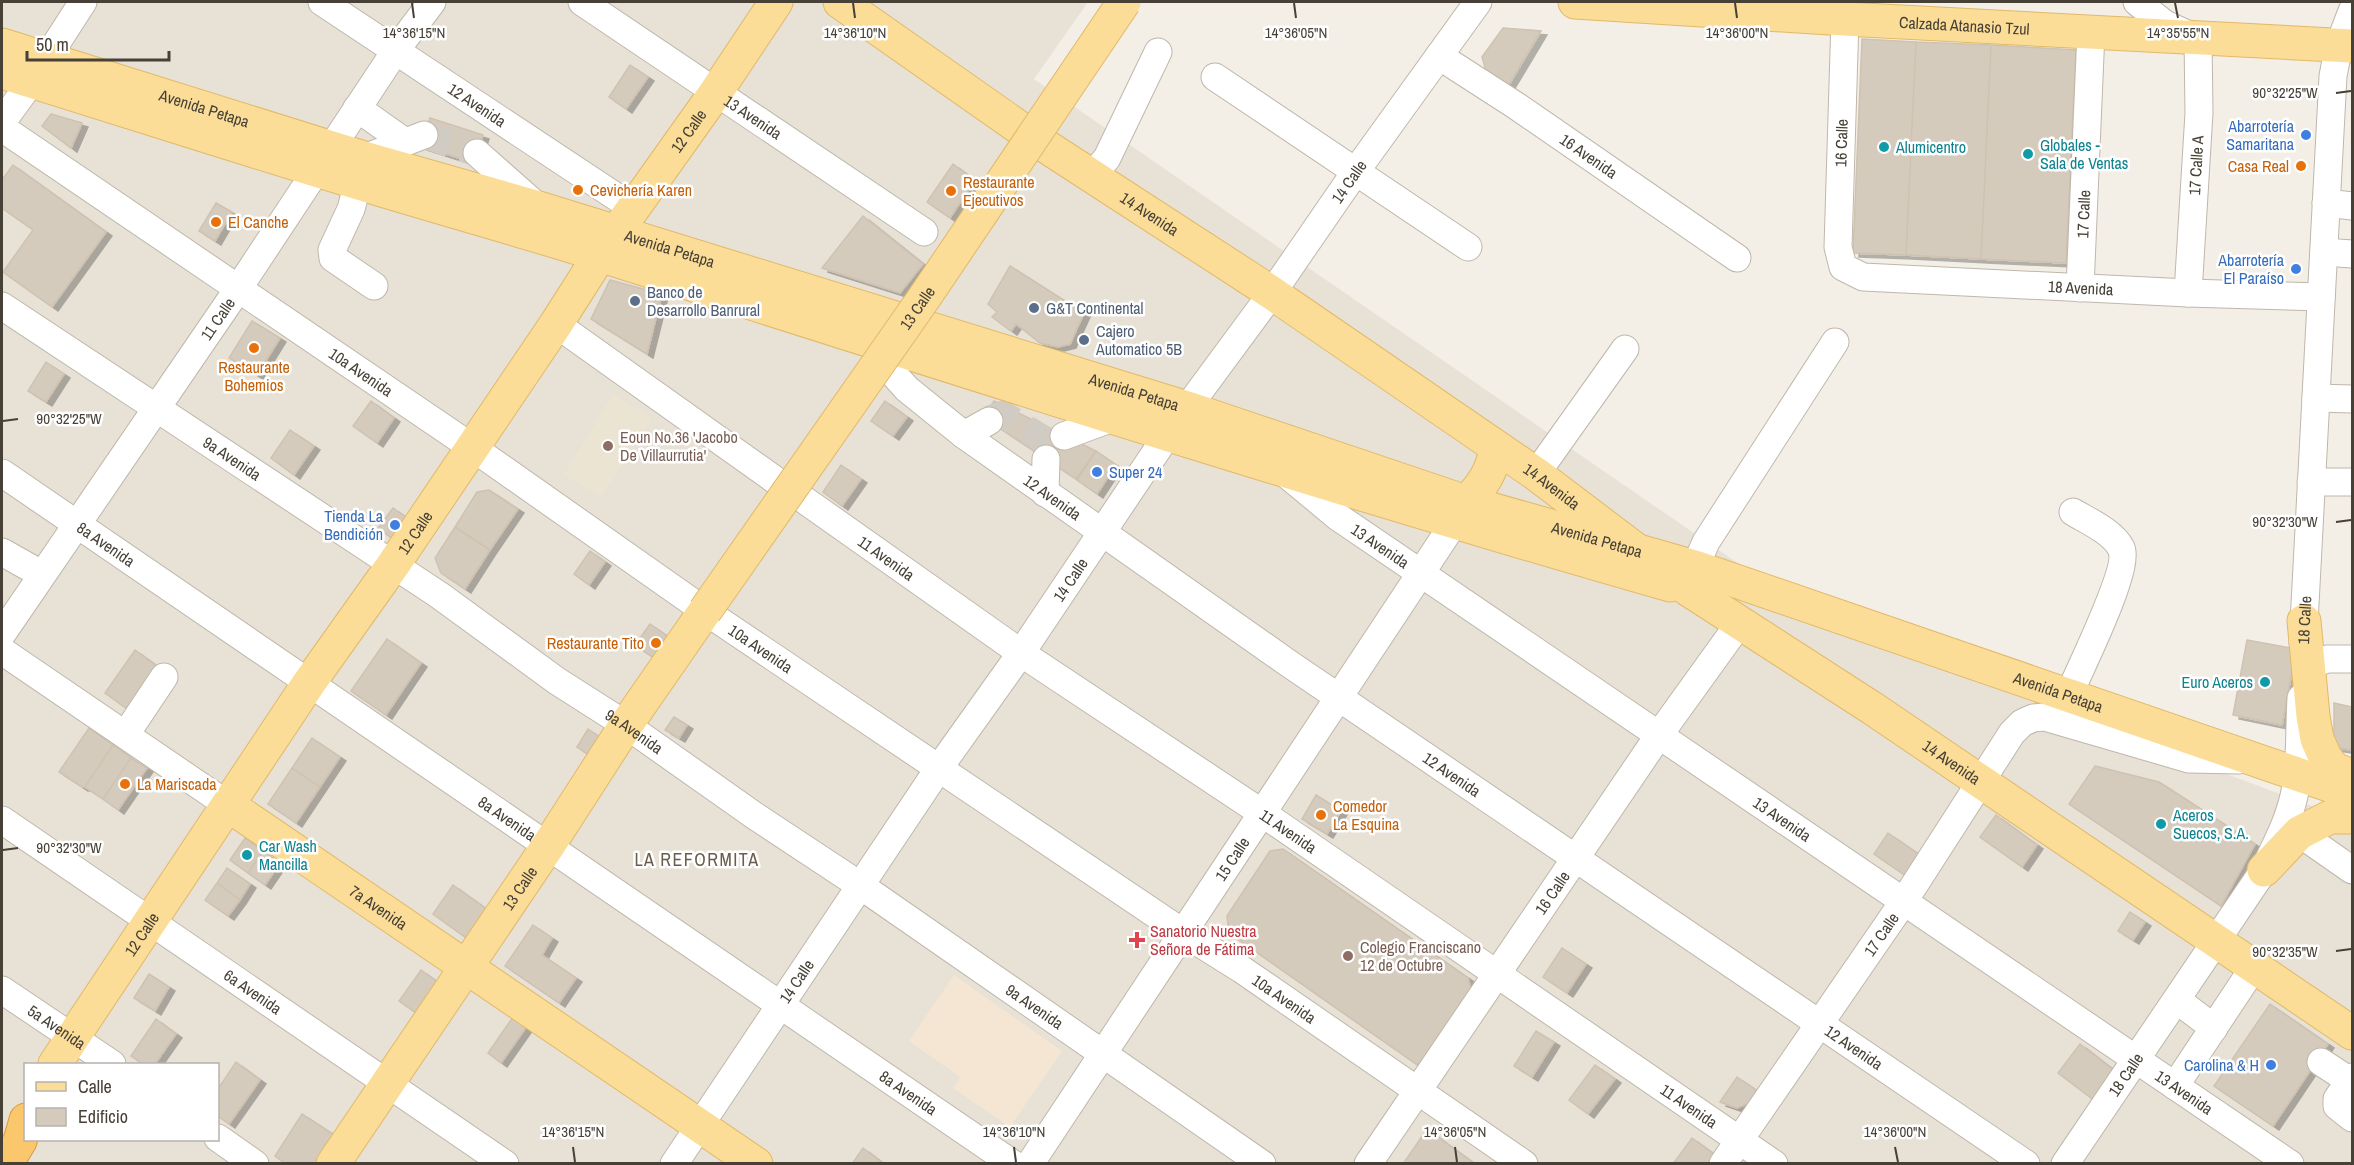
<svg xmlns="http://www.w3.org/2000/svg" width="2354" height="1165" font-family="'Archivo Narrow',sans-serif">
<defs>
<filter id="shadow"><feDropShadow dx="6" dy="4" stdDeviation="0" flood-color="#0004"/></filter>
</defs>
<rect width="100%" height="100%" fill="#f3efe7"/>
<path fill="#e7e1d6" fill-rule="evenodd" d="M2 2H1088L1034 79 1826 624 2352 821V1163L2 1164ZM26 1064H218V1140H26Z"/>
<path fill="#f5e6d3" d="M954 975 1062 1051 1010 1127 953 1088 960 1077 909 1041Z"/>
<path fill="#ece4d2" d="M613 394 653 418 602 497 563 475Z"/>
<path fill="#d5cbbd" stroke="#cfc2b1" stroke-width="1.5" filter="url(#shadow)" d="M1503 28 1541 31 1508 86 1486 71 1482 57Z
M1862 39 1916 42 1906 255 1853 253Z
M1916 42 1991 45 1981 259 1906 255Z
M1991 45 2076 50 2066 263 1981 259Z
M630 65 648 77 626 109 609 97Z
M51 114 82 123 71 148 42 126Z
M430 118 483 135 474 163 421 146Z
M953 164 975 180 950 218 927 202Z
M13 165 106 232 52 307 3 272 33 230 2 208V180Z
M216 203 232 212 215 241 199 231Z
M863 216 923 264 900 293 822 268Z
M1010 266 1084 313 1070 344 1058 347 1040 343 1016 324 1011 331 992 317 997 312 988 304Z
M610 280 662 294 647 354 591 319Z
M252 321 280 338 257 375 229 358Z
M46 362 64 374 46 402 28 391Z
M371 401 394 418 377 443 353 426Z
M885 401 907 417 893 436 871 421Z
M994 401 1096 451 1076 479 983 417Z
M290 430 314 446 294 475 271 458Z
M1096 451 1116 465 1097 494 1077 480Z
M841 465 861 479 842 506 823 492Z
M489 490 518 509 490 550 455 527 477 492Z
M393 508 413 522 398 543 378 528Z
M455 527 490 550 465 589 441 573 435 558Z
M590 551 605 562 589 585 574 574Z
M650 624 676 642 661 663 635 645Z
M387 639 421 663 386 715 351 691Z
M2247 640 2296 649 2282 725 2233 715Z
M135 650 165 672 134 714 105 693Z
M2334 703 2352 707V750L2334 747Z
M674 717 687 725 679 738 665 730Z
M89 728 113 745 85 787H82L59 772Z
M588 729 606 741 595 759 577 747Z
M312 738 340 757 320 787 292 768Z
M113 745 131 758 103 799 85 787Z
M131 758 147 768 118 810 103 799Z
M2095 766 2159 782 2255 844 2221 906 2069 804Z
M292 768 320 787 296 823 268 804Z
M1316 795 1341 811 1327 834 1302 819Z
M1996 815 2037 845 2022 867 1980 837Z
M1888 833 1920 855 1906 876 1874 854Z
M245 838 263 851 248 873 230 860Z
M1283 849 1468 978 1473 997 1430 1062 1416 1064 1229 933 1227 916 1270 851Z
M263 851 280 863 265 885 248 873Z
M227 868 250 884 240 900 217 883Z
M217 883 240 900 228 916 205 900Z
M453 885 489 911 469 940 433 914Z
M2130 912 2145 922 2133 940 2118 931Z
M533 925 552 938 542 955 576 978 559 1003 505 966Z
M1562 948 1586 964 1567 993 1543 977Z
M421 970 444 987 422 1017 399 1001Z
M149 974 169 987 155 1011 134 998Z
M2270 1004 2328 1044 2273 1126 2214 1086Z
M513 1017 527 1026 501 1063 488 1053Z
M156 1019 176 1034 155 1064H143L131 1056Z
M1536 1031 1554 1042 1532 1077 1514 1066Z
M2080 1044 2112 1069 2114 1083 2099 1104 2058 1073Z
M236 1062 260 1080 229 1124 218 1116V1089Z
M1595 1065 1615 1079 1588 1114 1569 1100Z
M1737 1077 1759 1092 1752 1102 1737 1108 1720 1102Z
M302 1114 339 1138 323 1164H286L275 1156Z
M1427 1129 1475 1164H1403Z
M1692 1138 1715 1155 1709 1164H1673Z
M863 1148 884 1164H852Z"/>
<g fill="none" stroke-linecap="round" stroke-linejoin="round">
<path stroke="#d0ccc4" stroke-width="27" stroke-dasharray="27 14" stroke-linecap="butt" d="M424 135 477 153
M997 402 1001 413 1047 441"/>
<defs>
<g id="minor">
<path id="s1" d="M322 2 633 208"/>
<path id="s2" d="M582 2 924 232"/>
<path d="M2137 2 2165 24 2191 36"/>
<path id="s3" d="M1845 19 1838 247 1843 267 1863 277 2188 293 2321 297"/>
<path id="s4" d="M1439 56 1515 105 1737 258"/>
<path d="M1215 77 1468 247"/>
<path d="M357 108 405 142"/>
<path d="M2 122 32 81 83 2"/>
<path id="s5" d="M2 128 473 448 705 611 1182 932 1241 969 1524 1164"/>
<path d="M477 153 538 207"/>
<path d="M364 158 424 135"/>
<path d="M1092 176 1107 158 1158 52"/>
<path d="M358 183 351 209 332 250 333 258 374 286"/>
<path d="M2326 203 2352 206"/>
<path d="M2324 252 2352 254"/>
<path id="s6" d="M2080 288 2091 32"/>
<path id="s7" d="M2188 293 2199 113 2198 38"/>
<path id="s8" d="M2 306 439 595 557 681 626 725 755 816 861 886 1262 1164"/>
<path d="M556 324 778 482"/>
<path id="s9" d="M890 370 907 389 964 435 1288 663 2026 1164"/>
<path d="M2316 398 2352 399"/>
<path d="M964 435 989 421"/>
<path d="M1064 436 1115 417"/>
<path id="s10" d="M2 473 1013 1164"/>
<path id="s11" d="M1285 473 1338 517 2290 1164"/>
<path d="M1536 474 1625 349"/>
<path d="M2311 482H2352"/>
<path d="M1045 493 1046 459"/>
<path id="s12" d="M803 499 1021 653 1262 813 1774 1164"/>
<path d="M2 552 41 574"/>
<path d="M1695 567 1706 542 1835 342"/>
<path id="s13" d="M2 634 238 289 396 50 432 2"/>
<path id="s14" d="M2303 642 2333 76 2339 45 2352 11"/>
<path d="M2 651 228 805"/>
<path d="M2309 666 2327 659H2352"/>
<path d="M2069 695C2079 670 2131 568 2121 548 2113 532 2088 521 2073 512"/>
<path d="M126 734 164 677"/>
<path id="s15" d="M2 820 505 1164"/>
<path d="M2299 833 2352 870"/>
<path id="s16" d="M2 990 112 1064"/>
<path d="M2177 1000 2214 1028"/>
<path d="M2321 1062 2350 1081"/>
<path d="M2352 1077 2337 1099V1106L2352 1118"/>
<path d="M2175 1086 2254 967"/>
<path d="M218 1138 255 1164"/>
<path id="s17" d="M674 1164 939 768 1021 653 1168 434 1272 293 1356 171 1478 2"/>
<path id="s18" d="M1030 1164 1454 523"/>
<path id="s19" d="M1368 1164 1659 735 1739 624"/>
<path id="s20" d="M1723 1164 1904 901 2012 733 2022 723 2033 718 2045 717 2189 759 2239 760"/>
<path id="s21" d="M2065 1164 2264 870C2275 846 2288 823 2294 796 2301 765 2299 731 2301 698"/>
</g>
<g id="major">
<path id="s22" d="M840 2 1044 145 1272 293 1536 474 1689 590 1872 708 2352 1033"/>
<path id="s23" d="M1575 2 1845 19 2352 46"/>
<path id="s24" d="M2 45 364 158 539 208 1187 408 1466 502 1695 567 2352 793"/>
<path d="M2 72C122 109 241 148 362 184 443 209 525 231 606 257 959 369 1313 483 1670 585"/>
<path d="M1466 502C1483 486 1492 471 1496 449"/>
<path d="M2304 621 2313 716 2317 739 2325 757 2334 769 2352 776"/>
<path id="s25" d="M228 805 756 1164"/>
<path d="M2264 870 2299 833 2330 817H2352"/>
<path id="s26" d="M55 1064 309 683 393 565 556 324 600 255 716 92 776 2"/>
<path id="s27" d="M333 1164 548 846 626 725 705 611"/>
</g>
<path id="highway" d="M6 1164 20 1141 26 1120"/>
</defs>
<use href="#minor" stroke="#bfb7aa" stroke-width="29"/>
<use href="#major" stroke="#e1b968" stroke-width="35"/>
<use href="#highway" stroke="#d99b3b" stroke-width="35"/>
<use href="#minor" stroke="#fff" stroke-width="27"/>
<use href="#major" stroke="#fbdd98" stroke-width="33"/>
<use href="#highway" stroke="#fac76c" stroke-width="33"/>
<defs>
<g id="major-bridge">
<path id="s28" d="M705 611 924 298 1124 2"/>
</g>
</defs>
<use href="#major-bridge" stroke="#e1b968" stroke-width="35" stroke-linecap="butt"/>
<use href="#major-bridge" stroke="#fbdd98" stroke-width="33"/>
</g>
<path fill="none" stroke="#464036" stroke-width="2" d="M412 3 414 18M853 3 855 18M1294 3 1296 18M1735 3 1737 18M2175 3 2178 18M2336 93 2351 91M3 421 18 419M2336 522 2351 520M3 850 18 848M2336 951 2351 949M573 1147 575 1162M1014 1147 1016 1162M1455 1147 1457 1162M1895 1147 1898 1162"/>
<g fill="#3f7fe0" stroke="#fff" stroke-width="2">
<circle cx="2306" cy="135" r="6"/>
<circle cx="2296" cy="269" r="6"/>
<circle cx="1097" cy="472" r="6"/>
<circle cx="395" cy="525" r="6"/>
<circle cx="2271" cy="1065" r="6"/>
</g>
<g fill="#0f9aa8" stroke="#fff" stroke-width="2">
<circle cx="1884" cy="147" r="6"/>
<circle cx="2028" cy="154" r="6"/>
<circle cx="2265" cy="682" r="6"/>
<circle cx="2161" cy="824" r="6"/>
<circle cx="247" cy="855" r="6"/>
</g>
<g fill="#e8710a" stroke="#fff" stroke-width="2">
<circle cx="2301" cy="166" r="6"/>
<circle cx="578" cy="190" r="6"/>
<circle cx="951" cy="191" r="6"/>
<circle cx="216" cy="222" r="6"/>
<circle cx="254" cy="348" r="6"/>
<circle cx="656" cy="643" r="6"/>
<circle cx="125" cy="784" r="6"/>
<circle cx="1321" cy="815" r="6"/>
</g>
<g fill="#5c6f8a" stroke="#fff" stroke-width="2">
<circle cx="635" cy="301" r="6"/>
<circle cx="1034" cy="308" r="6"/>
<circle cx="1084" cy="340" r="6"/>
</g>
<g fill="#8d6e63" stroke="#fff" stroke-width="2">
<circle cx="608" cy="446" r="6"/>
<circle cx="1348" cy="956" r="6"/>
</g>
<path fill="#e0444e" stroke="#fff" stroke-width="2" d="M1134 931h6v6h6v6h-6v6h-6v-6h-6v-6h6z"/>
<g text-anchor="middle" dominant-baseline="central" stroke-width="5" stroke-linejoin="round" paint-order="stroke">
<g font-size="16" fill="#464036" stroke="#fff">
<text stroke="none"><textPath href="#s23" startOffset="390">Calzada Atanasio Tzul</textPath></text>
<text stroke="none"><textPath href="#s1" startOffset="186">12 Avenida</textPath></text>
<text stroke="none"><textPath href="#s24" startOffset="212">Avenida Petapa</textPath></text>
<text stroke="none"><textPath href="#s2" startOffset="206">13 Avenida</textPath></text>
<text stroke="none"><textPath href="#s26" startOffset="1128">12 Calle</textPath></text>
<text transform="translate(1841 143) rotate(-88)">16 Calle</text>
<text stroke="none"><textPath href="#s4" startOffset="180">16 Avenida</textPath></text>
<text stroke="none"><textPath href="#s7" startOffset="128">17 Calle A</textPath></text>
<text stroke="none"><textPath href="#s17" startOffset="1192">14 Calle</textPath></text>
<text stroke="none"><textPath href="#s22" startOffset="375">14 Avenida</textPath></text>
<text stroke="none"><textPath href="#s6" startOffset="74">17 Calle</textPath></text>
<text stroke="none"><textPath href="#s24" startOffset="698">Avenida Petapa</textPath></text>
<text stroke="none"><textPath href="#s3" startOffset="489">18 Avenida</textPath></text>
<text stroke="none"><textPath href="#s28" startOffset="370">13 Calle</textPath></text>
<text stroke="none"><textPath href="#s13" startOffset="382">11 Calle</textPath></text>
<text stroke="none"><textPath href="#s5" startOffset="434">10a Avenida</textPath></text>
<text stroke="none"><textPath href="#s24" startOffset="1184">Avenida Petapa</textPath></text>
<text stroke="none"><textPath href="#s8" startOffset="276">9a Avenida</textPath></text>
<text stroke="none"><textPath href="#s22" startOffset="861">14 Avenida</textPath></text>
<text stroke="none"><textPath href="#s9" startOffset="207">12 Avenida</textPath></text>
<text stroke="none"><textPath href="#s26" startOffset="642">12 Calle</textPath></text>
<text stroke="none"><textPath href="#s24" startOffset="1670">Avenida Petapa</textPath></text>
<text stroke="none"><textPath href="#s10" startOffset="126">8a Avenida</textPath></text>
<text stroke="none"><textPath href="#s11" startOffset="120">13 Avenida</textPath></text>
<text stroke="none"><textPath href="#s12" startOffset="102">11 Avenida</textPath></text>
<text stroke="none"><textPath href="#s17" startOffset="706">14 Calle</textPath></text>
<text stroke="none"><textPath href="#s14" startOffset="22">18 Calle</textPath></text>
<text stroke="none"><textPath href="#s5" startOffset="920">10a Avenida</textPath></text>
<text stroke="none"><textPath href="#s24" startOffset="2156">Avenida Petapa</textPath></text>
<text stroke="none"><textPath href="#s8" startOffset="762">9a Avenida</textPath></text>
<text stroke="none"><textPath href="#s22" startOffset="1347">14 Avenida</textPath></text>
<text stroke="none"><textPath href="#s9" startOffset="693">12 Avenida</textPath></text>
<text stroke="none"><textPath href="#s10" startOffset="612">8a Avenida</textPath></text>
<text stroke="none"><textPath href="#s11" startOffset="606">13 Avenida</textPath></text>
<text stroke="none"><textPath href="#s12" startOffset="588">11 Avenida</textPath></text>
<text stroke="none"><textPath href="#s18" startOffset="366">15 Calle</textPath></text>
<text stroke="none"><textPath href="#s27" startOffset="333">13 Calle</textPath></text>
<text stroke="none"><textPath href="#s19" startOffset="328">16 Calle</textPath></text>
<text stroke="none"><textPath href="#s25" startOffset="182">7a Avenida</textPath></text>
<text stroke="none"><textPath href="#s26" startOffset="156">12 Calle</textPath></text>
<text stroke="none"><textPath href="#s20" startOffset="279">17 Calle</textPath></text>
<text stroke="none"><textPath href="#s17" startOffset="220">14 Calle</textPath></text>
<text stroke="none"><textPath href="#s15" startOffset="304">6a Avenida</textPath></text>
<text stroke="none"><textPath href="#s5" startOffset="1550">10a Avenida</textPath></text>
<text stroke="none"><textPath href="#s8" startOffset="1248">9a Avenida</textPath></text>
<text stroke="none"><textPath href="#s16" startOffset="66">5a Avenida</textPath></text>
<text stroke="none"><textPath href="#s9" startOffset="1179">12 Avenida</textPath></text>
<text stroke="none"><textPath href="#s21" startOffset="108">18 Calle</textPath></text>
<text stroke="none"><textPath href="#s10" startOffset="1098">8a Avenida</textPath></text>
<text stroke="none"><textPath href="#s11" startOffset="1092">13 Avenida</textPath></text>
<text stroke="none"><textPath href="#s12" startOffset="1074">11 Avenida</textPath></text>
</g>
<g font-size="16" fill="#366cbe" stroke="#fff" text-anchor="end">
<text x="2294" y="126">Abarrotería<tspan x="2294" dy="18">Samaritana</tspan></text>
<text x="2284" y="260">Abarrotería<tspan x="2284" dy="18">El Paraíso</tspan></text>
<text x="1109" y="472" text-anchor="start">Super 24</text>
<text x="383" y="516">Tienda La<tspan x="383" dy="18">Bendición</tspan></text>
<text x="2259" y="1065">Carolina &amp; H</text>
</g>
<g font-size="16" fill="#0d838f" stroke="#fff" text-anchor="start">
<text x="2040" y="145">Globales -<tspan x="2040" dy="18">Sala de Ventas</tspan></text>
<text x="1896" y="147">Alumicentro</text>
<text x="2253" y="682" text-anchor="end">Euro Aceros</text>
<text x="2173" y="815">Aceros<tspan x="2173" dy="18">Suecos, S.A.</tspan></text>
<text x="259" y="846">Car Wash<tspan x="259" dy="18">Mancilla</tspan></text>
</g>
<g font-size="16" fill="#c56008" stroke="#fff" text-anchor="start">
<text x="2289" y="166" text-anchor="end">Casa Real</text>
<text x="963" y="182">Restaurante<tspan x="963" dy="18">Ejecutivos</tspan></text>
<text x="590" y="190">Cevichería Karen</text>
<text x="228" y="222">El Canche</text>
<text x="254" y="367" text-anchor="middle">Restaurante<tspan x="254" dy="18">Bohemios</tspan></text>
<text x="644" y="643" text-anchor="end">Restaurante Tito</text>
<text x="137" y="784">La Mariscada</text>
<text x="1333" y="806">Comedor<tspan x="1333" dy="18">La Esquina</tspan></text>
</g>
<g font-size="16" fill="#4e5e75" stroke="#fff" text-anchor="start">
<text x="647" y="292">Banco de<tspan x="647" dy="18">Desarrollo Banrural</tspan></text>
<text x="1046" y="308">G&amp;T Continental</text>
<text x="1096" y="331">Cajero<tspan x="1096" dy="18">Automatico 5B</tspan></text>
</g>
<g font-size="16" fill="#785e54" stroke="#fff" text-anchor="start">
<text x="620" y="437">Eoun No.36 'Jacobo<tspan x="620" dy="18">De Villaurrutia'</tspan></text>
<text x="1360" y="947">Colegio Franciscano<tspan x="1360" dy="18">12 de Octubre</tspan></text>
</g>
<g font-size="16" fill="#be3a42" stroke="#fff" text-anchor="start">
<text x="1150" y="931">Sanatorio Nuestra<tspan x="1150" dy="18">Señora de Fátima</tspan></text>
</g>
<g font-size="18" letter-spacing="1.5" fill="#695d4e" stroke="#fff">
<text x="697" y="859">LA REFORMITA</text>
</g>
</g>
<g font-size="15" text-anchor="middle" fill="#464036" stroke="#fff" stroke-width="5" stroke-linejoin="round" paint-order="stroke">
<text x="414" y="38">14°36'15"N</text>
<text x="855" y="38">14°36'10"N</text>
<text x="1296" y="38">14°36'05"N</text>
<text x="1737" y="38">14°36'00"N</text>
<text x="2178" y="38">14°35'55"N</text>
<text x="2285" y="98">90°32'25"W</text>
<text x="69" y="424">90°32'25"W</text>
<text x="2285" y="527">90°32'30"W</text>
<text x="69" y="853">90°32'30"W</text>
<text x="2285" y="957">90°32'35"W</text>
<text x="573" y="1137">14°36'15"N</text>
<text x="1014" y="1137">14°36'10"N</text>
<text x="1455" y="1137">14°36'05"N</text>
<text x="1895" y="1137">14°36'00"N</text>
</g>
<rect width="2354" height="1165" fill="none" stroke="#464036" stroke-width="6"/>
<rect x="24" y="1063" width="195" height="78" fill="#ffffff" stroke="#b5b3af" stroke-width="1.5"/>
<rect x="36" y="1082" width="30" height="9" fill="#fbdd98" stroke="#b5b3af" stroke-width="1.5"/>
<text x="78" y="1093" font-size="18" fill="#464036">Calle</text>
<rect x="36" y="1108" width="30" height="18" fill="#d5cbbd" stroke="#b5b3af" stroke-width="1.5"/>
<text x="78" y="1123" font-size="18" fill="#464036">Edificio</text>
<path d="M27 51v9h142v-9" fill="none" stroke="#464036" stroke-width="3"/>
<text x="36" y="51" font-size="18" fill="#464036" stroke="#ffffff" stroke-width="4.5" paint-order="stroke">50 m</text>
</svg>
